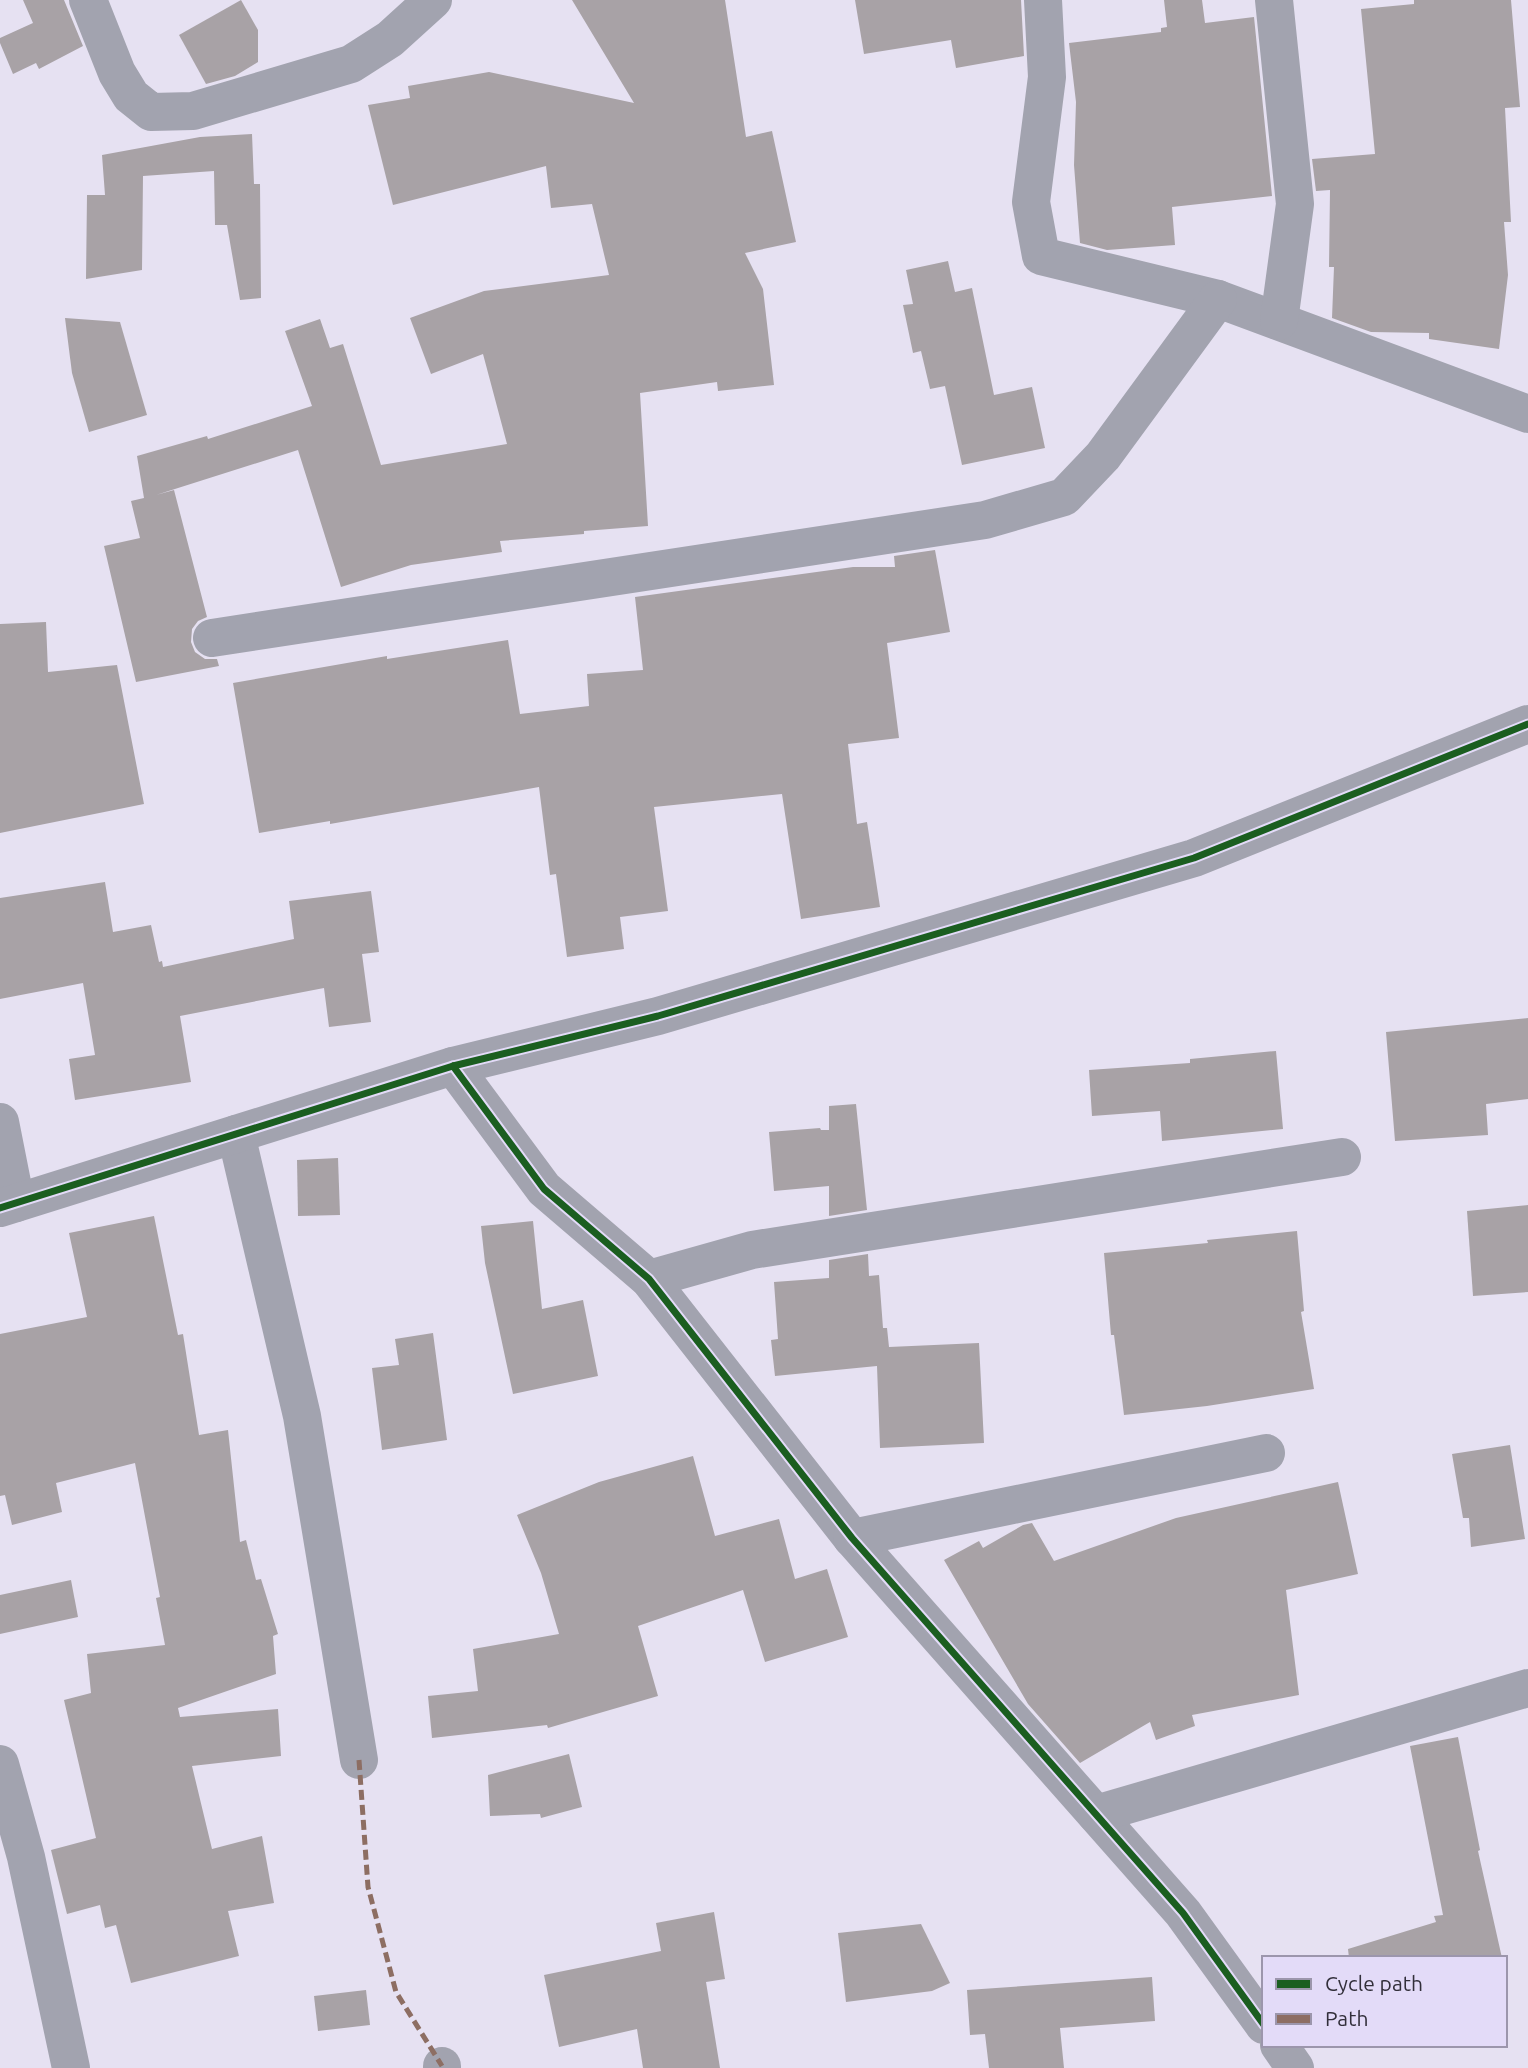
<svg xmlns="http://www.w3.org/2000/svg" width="1528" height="2068" viewBox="0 0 1528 2068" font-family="Ubuntu,sans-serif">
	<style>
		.building { fill: #a8a2a6 }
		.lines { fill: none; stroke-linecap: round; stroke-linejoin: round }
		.street { stroke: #a2a3af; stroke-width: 38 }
		.quiet { stroke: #8d6e63; stroke-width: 5; stroke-dasharray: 10 5; stroke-linecap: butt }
		.cycleway-casing { stroke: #e3dbf8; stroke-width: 11 }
		.cycleway { stroke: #1b5e20; stroke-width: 7 }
	</style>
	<rect width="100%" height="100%" fill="#e6e1f2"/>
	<g class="building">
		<path d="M23,0H64L83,46L39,69L36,63L13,74L0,43V38L33,23Z"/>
		<path d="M241,0L258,30V62L235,76L206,84L179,35Z"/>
		<path d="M572,0H725L746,137L772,131L796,242L745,253L763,289L774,385L718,391L717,382L640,393L648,526L584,531V534L500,541L502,552L411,565L341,587L298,450L156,495L174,490L207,617L198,621L192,629L191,642L195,652L205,659H217L219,666L136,682L104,546L140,538L131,501L144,498L137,456L207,436L208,439L312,406L285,331L320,319L330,348L343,344L381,465L507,444L483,354L431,374L410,318L484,291L609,275L592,204L551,208L546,166L393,205L368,105L410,98L408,86L489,72L634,103Z"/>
		<path d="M855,0H1021L1024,56L956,68L951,40L864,54Z"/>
		<path d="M1164,0H1202L1205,23L1254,17L1272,196L1172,207L1175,245L1107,250L1080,243L1074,165L1076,102L1069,43L1161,32V28L1167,27Z"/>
		<path d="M1414,0H1511L1520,107L1505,108L1511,222H1504L1508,275L1499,349L1429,339V333L1371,332L1332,318L1334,267H1329L1330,190L1316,191L1312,159L1375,154L1361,9L1414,4Z"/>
		<path d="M252,134L254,184H260L261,298L240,300L227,225H215L214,171L143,176L142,270L86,279L87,195H105L102,155L200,137Z"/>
		<path d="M948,261L955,292L972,288L994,395L1032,387L1045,448L962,465L945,386L930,389L921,351L913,353L903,305L913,304L906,270Z"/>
		<path d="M65,318L120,322L147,415L89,432L72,373Z"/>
		<path d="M935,550L950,632L887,643L899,738L848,744L857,824L867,822L880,907L801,919L782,794L654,807L668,911L620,917L624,949L567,957L556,874L550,875L539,787L330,824V821L259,833L233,683L387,656V659L508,640L520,714L589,706L587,674L643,670L635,597L853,567H895L894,556Z"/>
		<path d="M46,622L48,672L117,665L144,804L0,833V624Z"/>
		<path d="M105,882L113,932L151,925L159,962L162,961L163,967L294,939L289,901L371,891L379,952L362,954L371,1022L329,1027L324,988L180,1016L191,1082L75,1100L69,1059L95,1055L83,983L0,999V898Z"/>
		<path d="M1528,1018V1099L1486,1104L1488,1135L1395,1141L1386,1032Z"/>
		<path d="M1276,1051L1283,1129L1162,1141L1160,1111L1092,1116L1089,1070L1190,1063V1059Z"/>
		<path d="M856,1104L867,1210L829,1216V1186L774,1191L769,1132L820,1128L821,1130H829V1106Z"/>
		<path d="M338,1158L340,1215L298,1216L297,1160Z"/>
		<path d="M1528,1205V1292L1473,1296L1467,1211Z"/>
		<path d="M154,1216L178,1335L183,1334L199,1435L228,1430L240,1542L246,1540L256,1580L261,1579L278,1634L273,1636L276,1674L178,1708L180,1717L278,1709L281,1756L192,1766L212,1849L262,1836L274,1903L228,1911L239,1956L131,1983L116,1925L105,1928L100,1905L67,1914L51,1850L96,1838L64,1700L91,1693L87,1654L165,1645L156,1598L160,1597L135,1463L56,1483L62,1512L12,1525L5,1495L0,1496V1334L87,1317L69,1233Z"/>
		<path d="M533,1221L542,1309L583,1300L598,1376L513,1394L485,1263L481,1226Z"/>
		<path d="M1297,1231L1304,1311L1301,1312L1314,1389L1207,1406L1124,1415L1114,1335H1111L1104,1253L1208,1243L1207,1240Z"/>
		<path d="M868,1254L869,1276L879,1275L883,1328H887L889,1347L979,1343L984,1443L880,1448L877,1366L775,1376L771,1340L778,1339L774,1282L829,1278V1260Z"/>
		<path d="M433,1333L447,1440L382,1450L372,1368L399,1365L395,1339Z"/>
		<path d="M1510,1445L1525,1539L1471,1547L1469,1518H1463L1452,1454Z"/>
		<path d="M693,1456L715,1536L779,1519L795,1579L827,1569L848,1637L765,1662L743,1590L638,1626L658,1696L548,1728L547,1725L432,1738L428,1696L478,1691L473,1649L559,1634L541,1573L517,1515L599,1482Z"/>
		<path d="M1338,1482L1358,1574L1286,1590L1299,1695L1192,1715L1195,1726L1156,1740L1150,1722L1080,1763L1028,1704L944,1560L979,1541L983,1548L1023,1525L1032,1523L1054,1561L1176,1518Z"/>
		<path d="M71,1580L78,1617L0,1634V1595Z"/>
		<path d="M1458,1737L1480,1850L1478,1851L1502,1958H1349L1348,1949L1436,1922L1434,1916L1443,1915L1410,1746Z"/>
		<path d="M569,1754L582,1807L541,1818L540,1814L490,1816L488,1775Z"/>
		<path d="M714,1912L725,1979L706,1982L720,2068H643L637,2029L559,2047L544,1975L661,1951L656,1923Z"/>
		<path d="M921,1924L950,1983L932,1991L846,2002L838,1933Z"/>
		<path d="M1152,1977L1155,2021L1060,2028L1064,2068H989L985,2034L970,2035L967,1990Z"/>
		<path d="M366,1990L370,2025L318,2031L314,1996Z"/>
	</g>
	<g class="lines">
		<g class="street">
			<path d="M88,0L117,73L131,96L151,112L193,111L351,64L390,39L433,0"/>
			<path d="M1043,0L1047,77L1031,202L1041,256L1218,299L1528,414"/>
			<path d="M1274,0L1295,204L1279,321"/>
			<path d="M212,638L985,520L1064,497L1103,456L1218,299"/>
			<path d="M453,1066L544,1189L649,1279L852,1538L1183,1913L1264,2025"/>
			<path d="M0,1122L16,1203"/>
			<path d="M236,1134L302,1416L359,1760"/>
			<path d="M0,1208L453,1066L658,1016L1194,858L1528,724"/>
			<path d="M649,1279L752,1250L1342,1157"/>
			<path d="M852,1538L1266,1453"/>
			<path d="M0,1764L26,1857L71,2068"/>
			<path d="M1096,1814L1528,1688"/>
			<path d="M1279,2045L1295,2068"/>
			<path d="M442,2066V2068"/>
		</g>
		<path class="quiet" d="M359,1760L368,1887L396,1992L442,2066"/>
		<defs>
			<g id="cycleway">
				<path d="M453,1066L544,1189L649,1279L852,1538L1183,1913L1264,2025"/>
				<path d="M0,1208L453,1066L658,1016L1194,858L1528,724"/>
			</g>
		</defs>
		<use href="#cycleway" class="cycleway-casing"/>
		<use href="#cycleway" class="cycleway"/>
	</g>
	<rect x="1262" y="1956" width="245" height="91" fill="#e3dbf8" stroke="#9c96ac" stroke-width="2"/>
	<rect x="1276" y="1979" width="35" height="10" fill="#1b5e20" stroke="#9c96ac" stroke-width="2"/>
	<text x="1325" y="1991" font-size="21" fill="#322f3a">Cycle path</text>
	<rect x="1276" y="2014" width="35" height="10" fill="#8d6e63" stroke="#9c96ac" stroke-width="2"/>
	<text x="1325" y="2026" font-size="21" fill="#322f3a">Path</text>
</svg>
